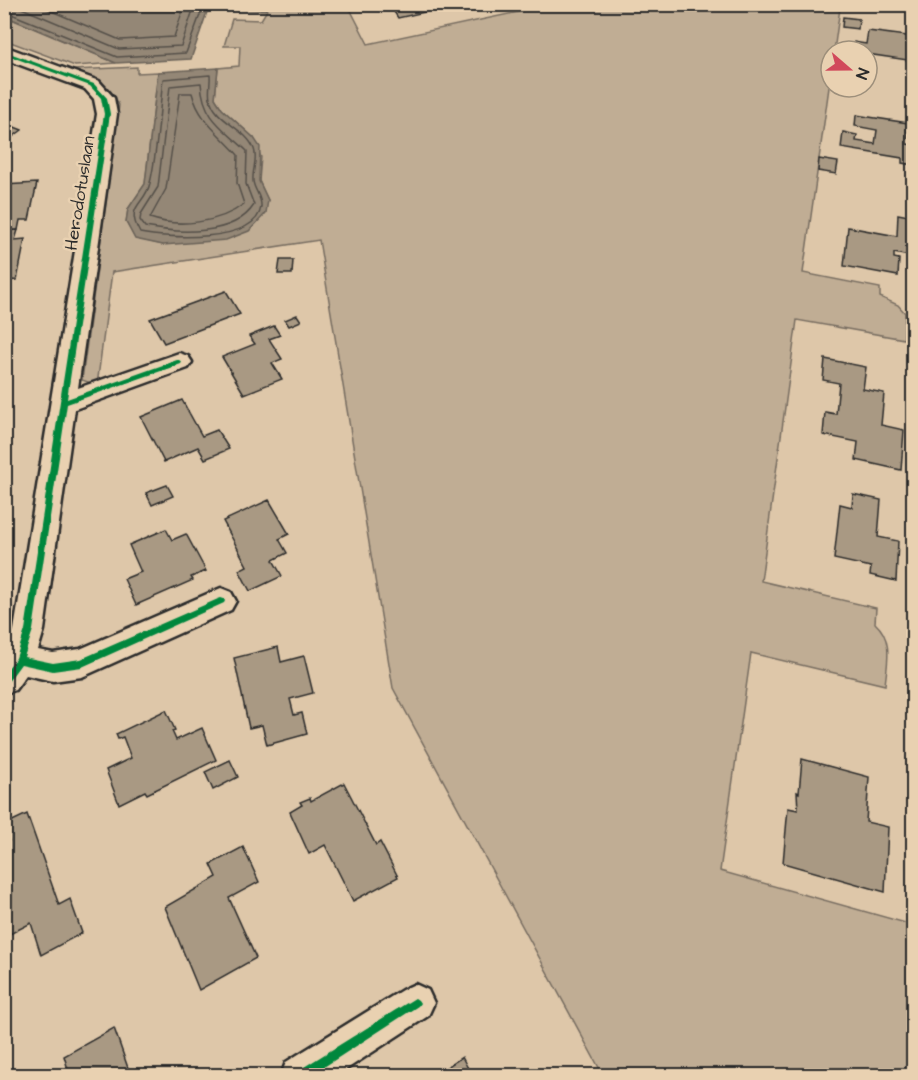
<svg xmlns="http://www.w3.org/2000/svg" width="918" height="1080" viewBox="0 0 918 1080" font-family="'Architects Daughter',sans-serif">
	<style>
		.green { fill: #c0ad94; stroke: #766c60; stroke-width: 1.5 }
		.water { fill: #948776; stroke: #6a6258; stroke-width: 1.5 }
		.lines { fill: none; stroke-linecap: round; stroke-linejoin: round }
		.shore { stroke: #555049; stroke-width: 1.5 }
		.building { fill: #a99983; stroke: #2b2b2b; stroke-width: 1.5 }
		.minor-casing { stroke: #2b2b2b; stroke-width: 5 }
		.minor { fill: #e9d1b1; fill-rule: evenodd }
		.cycleway-casing { stroke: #e9d1b1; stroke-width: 3 }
		.cycleway { fill: #00873e; fill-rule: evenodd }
		.labels { text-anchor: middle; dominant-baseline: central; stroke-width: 5; stroke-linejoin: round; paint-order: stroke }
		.far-street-label { font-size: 18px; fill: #2b2b2b; stroke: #e9d1b1 }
	</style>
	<rect width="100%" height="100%" fill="#dec7a9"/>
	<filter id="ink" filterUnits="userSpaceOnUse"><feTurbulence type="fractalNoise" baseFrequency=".0167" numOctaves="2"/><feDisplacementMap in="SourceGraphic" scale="12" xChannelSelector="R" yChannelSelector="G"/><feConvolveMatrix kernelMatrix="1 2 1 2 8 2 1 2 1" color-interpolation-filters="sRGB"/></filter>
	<g filter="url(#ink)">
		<g class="green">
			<path d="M270,5H348L368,44L551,5H854L840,8L834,51H831V73L803,273L880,288V297L898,305L905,313L904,339L797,320L761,581L876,608L875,623C894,640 887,663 885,685L751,653L720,871L913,925V1075H603L393,688L319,240L112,272L97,385L82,380L119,105C109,82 95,78 73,70L137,67V73L158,72L145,184L128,209L126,222L135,238L163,245L268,200L259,181L261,157L254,138L222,109L215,98L218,68L239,66L240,46H224L232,19L261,20Z"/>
			<path d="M4,16L102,57L116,63L75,66L5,40Z"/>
		</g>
		<g class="water">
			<path d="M4,5L5,4L270,5L265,10L208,9L191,59L116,63L5,16Z"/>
			<path d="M218,68L215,98L222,109L254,138L260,147L259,181L268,200L266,213L249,231L226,240L163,245L135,239L126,222L128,209L145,184L158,72Z"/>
		</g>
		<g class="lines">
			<g class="shore">
				<path d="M12,4L119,49L181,46L195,4"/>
				<path d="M35,4L120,40L174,37L185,4"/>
				<path d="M4,11L117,57L186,53L204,4"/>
				<path d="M210,75C211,83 208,90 210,98C214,121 246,128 254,149C258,159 252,170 253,181C254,190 262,197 261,207C256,244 165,238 140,233C124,205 145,206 150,183C158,150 159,113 163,79Z"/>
				<path d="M201,83C203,119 223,128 247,151L246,184L254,205C234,237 177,233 145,227L140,220L141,214L158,187L170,86Z"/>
				<path d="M180,93H192C199,121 220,134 238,155L237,183L244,204C220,223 178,228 150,218L166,189Z"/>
			</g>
		</g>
		<g class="building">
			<path d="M389,4H460L398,18Z"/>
			<path d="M843,17L859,19L858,29L842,27Z"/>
			<path d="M868,31L914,37V61L867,54V51H853L854,42L866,44Z"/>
			<path d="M856,115L908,123L907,144L914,145V165L902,163V158L841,148L843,132L857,135L856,141L875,144L877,130L855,126Z"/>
			<path d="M4,123L22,130L4,143Z"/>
			<path d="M819,159L838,162L836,174L818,171Z"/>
			<path d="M37,183L29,220H20L18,230L4,231V185Z"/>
			<path d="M898,214L914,217V257L894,253V258L899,259L898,276L844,266L848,227L897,236Z"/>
			<path d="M18,230L15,240L25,239L17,280L4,281V231Z"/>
			<path d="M280,260H293L292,274H278Z"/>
			<path d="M226,291L240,314L164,343L150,319Z"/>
			<path d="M297,315L301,321L289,326L285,320Z"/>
			<path d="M274,326L280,335L269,339L282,359L272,363L282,379L244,394L222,357L255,344L249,336Z"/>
			<path d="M825,359L866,367L863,389L884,393L881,425L904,430L901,470L856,460L858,442L823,435L825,412L836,414L839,383L823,380Z"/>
			<path d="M182,400L202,436L217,430L229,449L205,459L198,447L164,462L141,417Z"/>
			<path d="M167,485L173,496L152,505L146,493Z"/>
			<path d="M853,494L881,500L878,537L898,541L896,581L870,575L871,567L834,559L840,504L852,507Z"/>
			<path d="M269,500L289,534L279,539L287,553L273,560L282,576L250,591L239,570L247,566L223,521Z"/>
			<path d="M166,529L172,540L186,534L206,571L191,577L193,580L136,605L124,579L141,572L129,545Z"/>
			<path d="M278,647L281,662L304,656L313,693L290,699L294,715L302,713L307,734L267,745L262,725L249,728L234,658Z"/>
			<path d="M166,710L175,730L172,731L176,740L202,728L216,760L147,794L145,791L119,804L106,770L131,758L123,737L118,739L116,734Z"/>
			<path d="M802,759L869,777L866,822L888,827L885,892L783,863L788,808L798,810L797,792L799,793Z"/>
			<path d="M230,760L238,777L213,790L205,772Z"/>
			<path d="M344,783L376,845L380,842L398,877L353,901L325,845L309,854L290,812L302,805L300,802L310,798L311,801Z"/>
			<path d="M27,814L59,905L70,899L82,933L41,955L31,923L4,937V843L9,841L4,825Z"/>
			<path d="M243,847L259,882L229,898L256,958L199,990L165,907L217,877L211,864Z"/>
			<path d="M114,1028L128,1068L115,1076H70L64,1056Z"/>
			<path d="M462,1057L472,1076H433Z"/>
		</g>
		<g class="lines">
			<defs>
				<g id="minor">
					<path d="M4,46L99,81L114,98L117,114L78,388L179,353L188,356L192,362L188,368L75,409L44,630L38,650L53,653L80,649L221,588L231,592L236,601L231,610L82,677L53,681L26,675L15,690L4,694V655L14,630L97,114L94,99L85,89L4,59Z"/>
					<path d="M415,984L428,990L434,1003L428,1016L336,1076H281L286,1062L402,990Z"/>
				</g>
			</defs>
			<use href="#minor" class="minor-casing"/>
			<use href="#minor" class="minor"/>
			<defs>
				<g id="cycleway">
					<path d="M4,51L94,84L107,98L110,114L67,399L177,360H179L182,362L181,364L67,404L33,630L24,657L53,663L81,659L218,599L221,598L224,599L225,601L224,603L82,667L53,671L21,664L7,683L4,684V673L16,658L25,630L104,114L101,98L90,86L4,54Z"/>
					<path d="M415,998L418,1000L420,1003L418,1006L310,1076H295L296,1072Z"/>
				</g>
			</defs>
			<use href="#cycleway" class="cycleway-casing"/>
			<use href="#cycleway" class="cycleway"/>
		</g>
	</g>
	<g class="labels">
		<g class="far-street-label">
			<text transform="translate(80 193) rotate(-81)">Herodotuslaan</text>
		</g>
	</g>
	<rect width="918" height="1080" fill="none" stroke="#e9d1b1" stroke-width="24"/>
	<rect x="12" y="12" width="894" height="1056" fill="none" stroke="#2b2b2b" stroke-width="2" filter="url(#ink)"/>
	<g transform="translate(849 69) rotate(110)"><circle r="28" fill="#e9d1b1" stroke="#9d8f7b" stroke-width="1.5"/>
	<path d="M0-4.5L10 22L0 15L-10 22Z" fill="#d1495b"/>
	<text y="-9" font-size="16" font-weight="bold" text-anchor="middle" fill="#2b2b2b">N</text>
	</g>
</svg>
